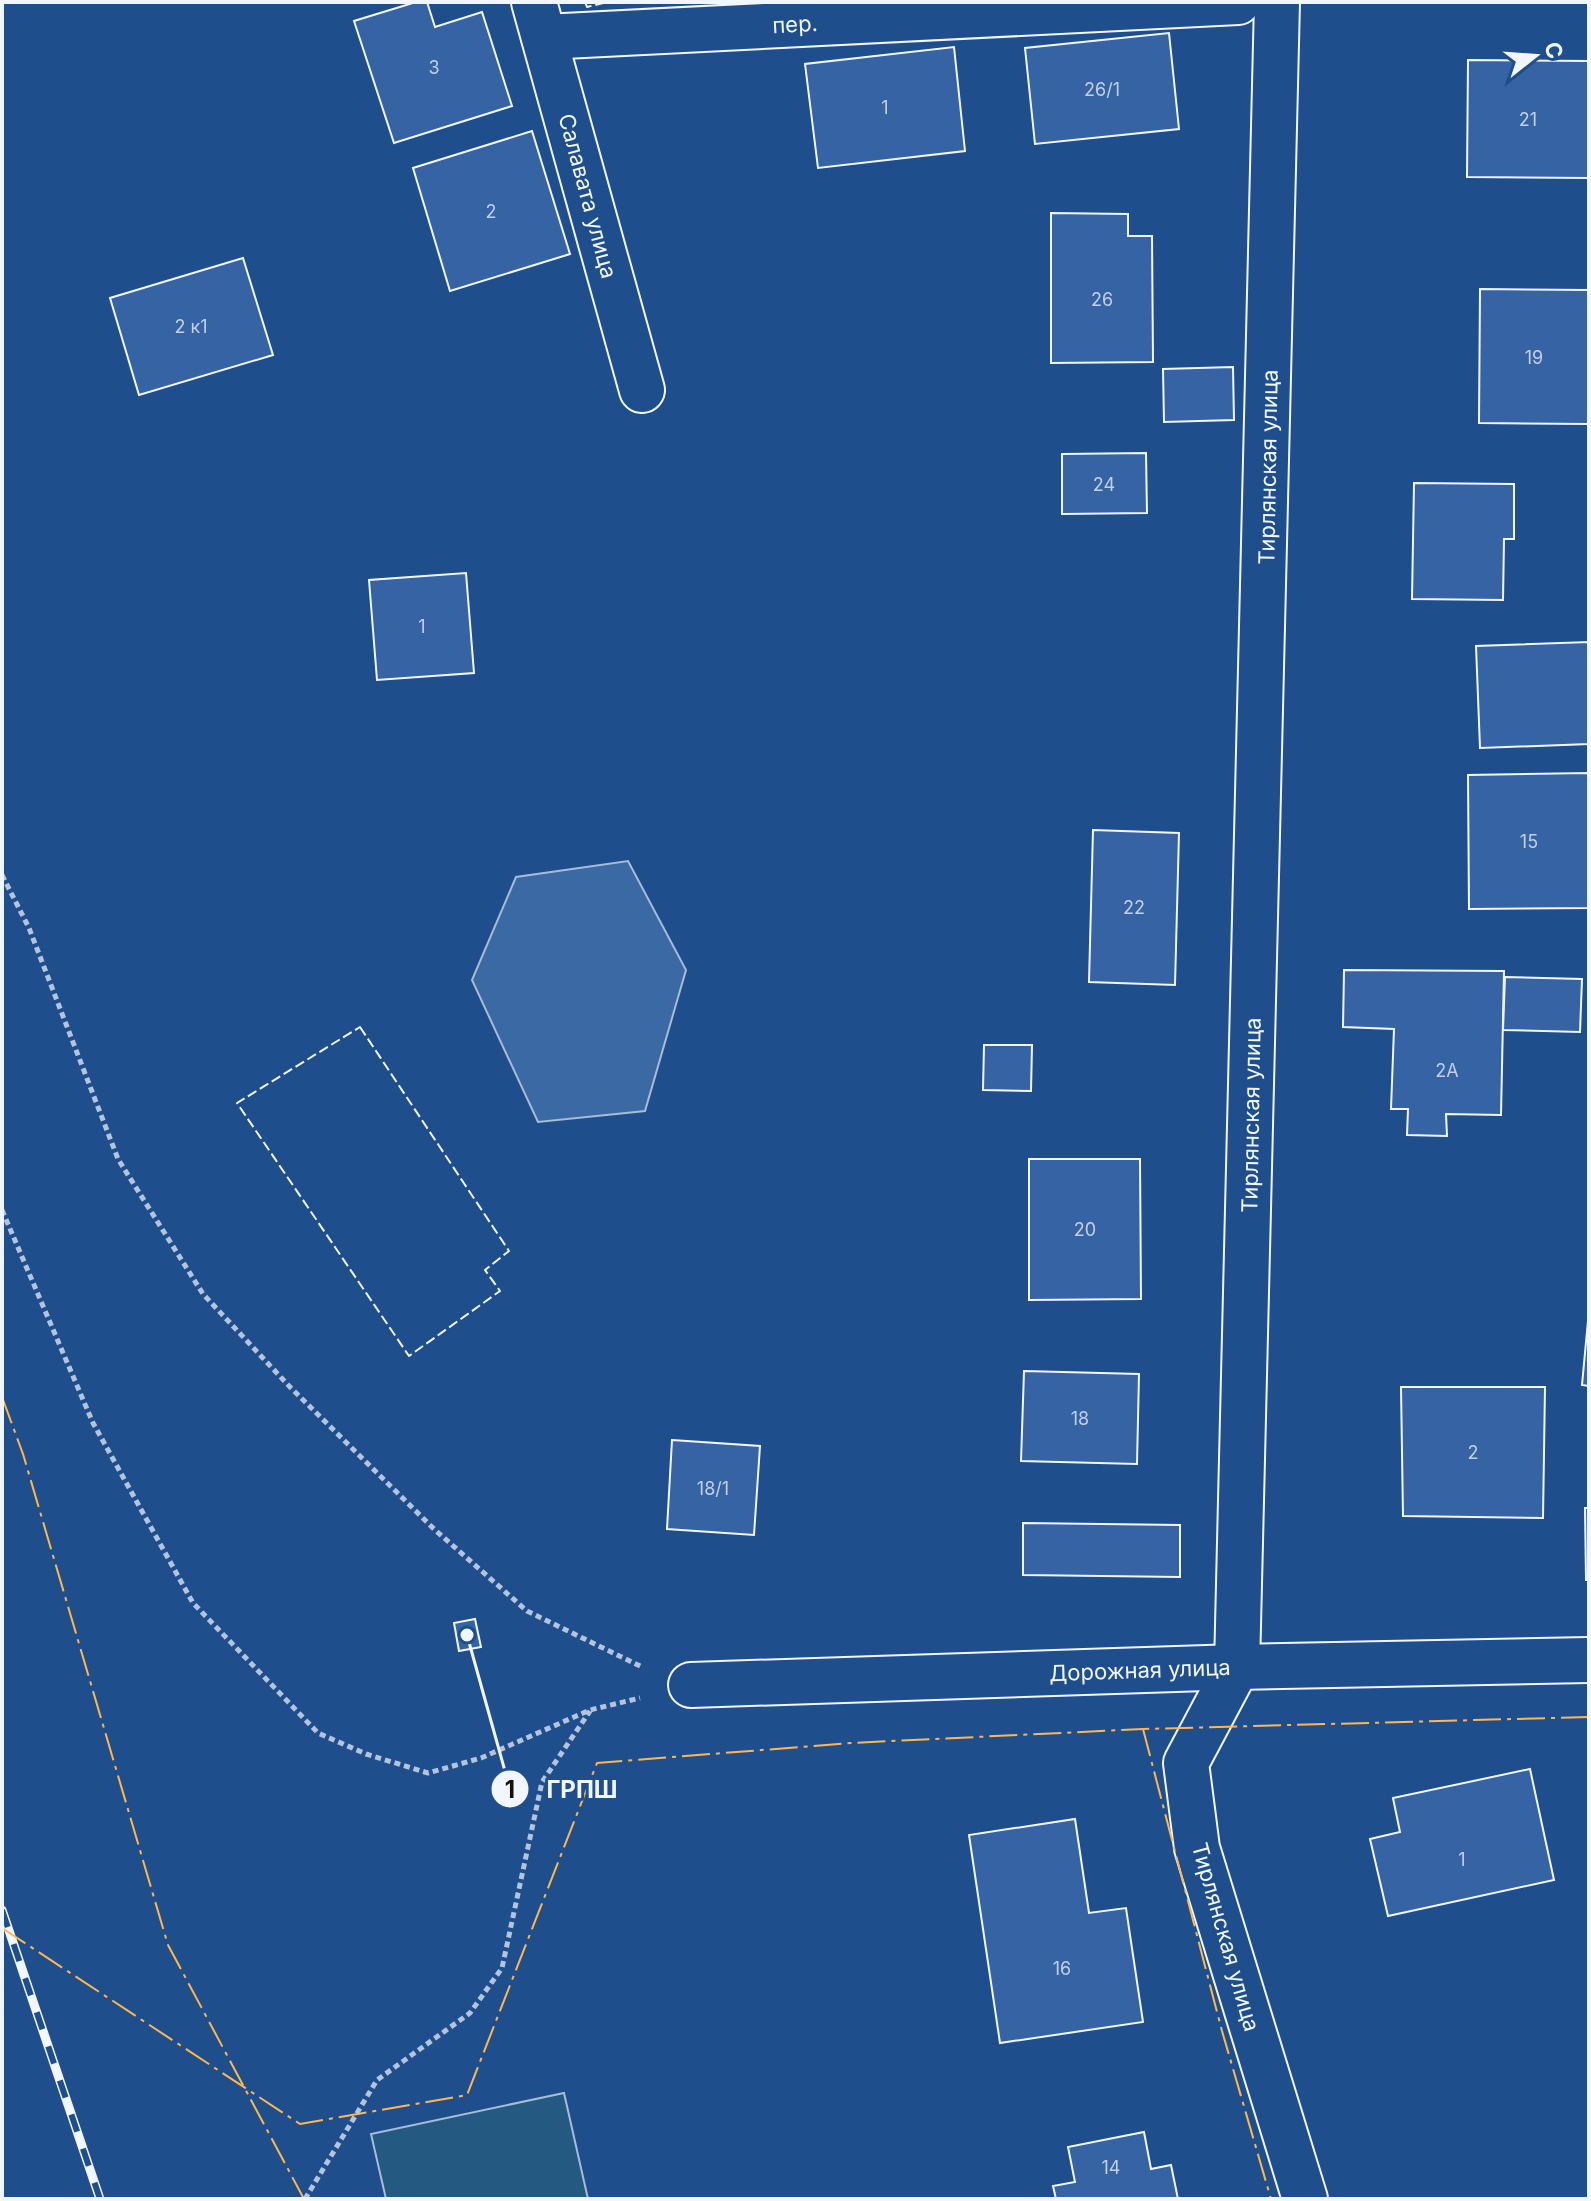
<svg xmlns="http://www.w3.org/2000/svg" width="1591" height="2201" viewBox="0 0 1591 2201" font-family="Inter,sans-serif">
	<style>
		.green { fill: #245a82; stroke: #a8bbd7; stroke-width: 2 }
		.water { fill: #3b69a3; stroke: #a8bbd7; stroke-width: 2 }
		.building { fill: #3563a3; stroke: #f2f6ff; stroke-width: 2 }
		.lines { fill: none; stroke-linecap: round; stroke-linejoin: round }
		.minor-casing { stroke: #f2f6ff; stroke-width: 48 }
		.path { stroke: #b3c4dc; stroke-width: 5; stroke-dasharray: 6 4; stroke-linecap: butt }
		.minor { stroke: #1f4e8c; stroke-width: 44 }
		.rail-casing { stroke: #f2f6ff; stroke-width: 9 }
		.rail { stroke: #1f4e8c; stroke-width: 6; stroke-dasharray: 18; stroke-linecap: butt }
		.fence { stroke: #f2f6ff; stroke-width: 2; stroke-dasharray: 10 4; stroke-linecap: butt }
		.power { stroke: #ffb74d; stroke-width: 2; stroke-dasharray: 28 6 4 6; stroke-linecap: butt }
		.labels { text-anchor: middle; dominant-baseline: central; stroke-width: 6; stroke-linejoin: round; paint-order: stroke }
		.number-label { font-size: 18px; fill: #c3d1e8 }
		.street-label { font-size: 22px; fill: #f2f6ff; stroke: #1f4e8c }
		.leader { fill: none; stroke: #f2f6ff; stroke-width: 3 }
		.callout-dot { fill: #f2f6ff; stroke: #1f4e8c; stroke-width: 3 }
		.mark-label { font-size: 24px; text-anchor: middle; font-weight: bold; fill: #111 }
		.callout-label { font-size: 24px; text-anchor: middle; font-weight: bold; fill: #f2f6ff; stroke: #1f4e8c; stroke-width: 6; stroke-linejoin: round; paint-order: stroke }
	</style>
	<rect width="100%" height="100%" fill="#1f4e8c"/>
	<path class="green" d="M564,2093L588,2199H386L371,2134Z"/>
	<path class="water" d="M628,861L686,970L645,1111L538,1122L472,980L516,877Z"/>
	<g class="building">
		<path d="M416,2H427L435,27L482,12L512,106L394,143L354,21Z"/>
		<path d="M1169,33L1179,129L1035,144L1025,48Z"/>
		<path d="M954,47L965,151L818,168L805,64Z"/>
		<path d="M1468,60L1589,61V178L1467,177Z"/>
		<path d="M532,131L570,254L450,291L413,168Z"/>
		<path d="M1051,213L1128,214V236H1152L1153,362L1051,363Z"/>
		<path d="M243,258L273,355L139,395L110,298Z"/>
		<path d="M1480,289L1589,290V424L1479,423Z"/>
		<path d="M1233,367L1234,420L1164,422L1163,369Z"/>
		<path d="M1146,453L1147,513L1062,514V454Z"/>
		<path d="M1414,483L1514,484V539H1504L1503,600L1412,599Z"/>
		<path d="M466,573L474,673L377,680L369,580Z"/>
		<path d="M1589,642V744L1480,748L1476,646Z"/>
		<path d="M1589,773V908L1469,909L1468,775Z"/>
		<path d="M1093,830L1179,833L1175,985L1089,982Z"/>
		<path d="M1344,970L1504,971L1501,1115L1446,1114L1447,1136L1407,1135L1408,1109H1391L1394,1029L1343,1027Z"/>
		<path d="M1505,977L1582,979L1580,1032L1503,1030Z"/>
		<path d="M984,1045H1032L1031,1091L983,1090Z"/>
		<path d="M1029,1159H1140L1141,1299L1029,1300Z"/>
		<path d="M1589,1310V1386L1582,1385Z"/>
		<path d="M1024,1371L1139,1374L1137,1464L1021,1461Z"/>
		<path d="M1401,1387H1545L1543,1518L1403,1516Z"/>
		<path d="M672,1440L760,1446L754,1535L667,1529Z"/>
		<path d="M1585,1508H1589V1580H1586Z"/>
		<path d="M1023,1523L1180,1525V1577L1023,1575Z"/>
		<path d="M475,1619L481,1647L459,1651L454,1623Z"/>
		<path d="M1530,1769L1554,1880L1388,1916L1370,1839L1400,1832L1393,1798Z"/>
		<path d="M1075,1819L1089,1913L1126,1908L1143,2022L1000,2043L969,1835Z"/>
		<path d="M1144,2132L1151,2169L1171,2165L1178,2199H1056L1053,2186L1075,2182L1068,2147Z"/>
	</g>
	<g class="lines">
		<defs>
			<g id="minor">
				<path d="M534,2L642,390"/>
				<path d="M1277,2L1237,1667L1186,1763L1197,1848L1305,2199"/>
				<path d="M544,37L1238,2"/>
				<path d="M691,1685L1237,1667L1589,1660"/>
			</g>
		</defs>
		<use href="#minor" class="minor-casing"/>
		<g class="path">
			<path d="M2,875L29,928L118,1159L203,1294L290,1387L434,1529L527,1611L642,1667"/>
			<path d="M2,1210L93,1423L193,1603L318,1733L366,1754L428,1773L481,1758L590,1710L640,1698"/>
			<path d="M305,2199L377,2080L470,2013L502,1968L542,1782L590,1711"/>
		</g>
		<use href="#minor" class="minor"/>
		<defs>
			<path id="rail" d="M2,1910L100,2199"/>
		</defs>
		<use href="#rail" class="rail-casing"/>
		<use href="#rail" class="rail"/>
		<g class="fence">
			<path d="M585,2L587,7L607,2"/>
			<path d="M360,1027L509,1251L485,1270L500,1291L409,1356L237,1103Z"/>
		</g>
		<g class="power">
			<path d="M2,1397L23,1454L168,1945L304,2199"/>
			<path d="M1143,1729L1222,2031L1271,2199"/>
			<path d="M2,1928L300,2124L467,2095L597,1763L851,1743L1143,1729L1589,1717"/>
		</g>
	</g>
	<g class="labels">
		<g class="number-label">
			<text x="434" y="67">3</text>
			<text x="1102" y="89">26/1</text>
			<text x="885" y="107">1</text>
			<text x="1528" y="119">21</text>
			<text x="491" y="211">2</text>
			<text x="1102" y="299">26</text>
			<text x="191" y="326">2 к1</text>
			<text x="1534" y="357">19</text>
			<text x="1104" y="484">24</text>
			<text x="422" y="626">1</text>
			<text x="1529" y="841">15</text>
			<text x="1134" y="907">22</text>
			<text x="1447" y="1070">2А</text>
			<text x="1085" y="1229">20</text>
			<text x="1080" y="1418">18</text>
			<text x="1473" y="1452">2</text>
			<text x="713" y="1488">18/1</text>
			<text x="1462" y="1859">1</text>
			<text x="1062" y="1968">16</text>
			<text x="1111" y="2167">14</text>
		</g>
		<g class="street-label">
			<text transform="translate(795 24) rotate(-3)">пер.</text>
			<text transform="translate(588 196) rotate(75)">Салавата улица</text>
			<text transform="translate(1268 467) rotate(-89)">Тирлянская улица</text>
			<text transform="translate(1251 1115) rotate(-89)">Тирлянская улица</text>
			<text transform="translate(1140 1670) rotate(-2)">Дорожная улица</text>
			<text transform="translate(1226 1937) rotate(74)">Тирлянская улица</text>
		</g>
	</g>
	<path class="leader" d="M467 1635L510 1789"/>
	<g class="callout-dot">
		<circle cx="467" cy="1635" r="8"/>
		<circle cx="510" cy="1789" r="20"/>
	</g>
	<g class="mark-label">
		<text x="510" y="1798">1</text>
	</g>
	<g class="callout-label">
		<text x="582" y="1798">ГРПШ</text>
	</g>
	<rect width="1591" height="2201" fill="none" stroke="#f2f6ff" stroke-width="8"/>
	<g transform="translate(1535 56) rotate(73)" stroke="#1f4e8c" stroke-width="6" paint-order="stroke">
	<path d="M0-6L14 30L0 20L-14 30Z" fill="#f2f6ff"/>
	<text y="-12" font-size="22" font-weight="bold" text-anchor="middle" fill="#f2f6ff">С</text>
	</g>
</svg>
